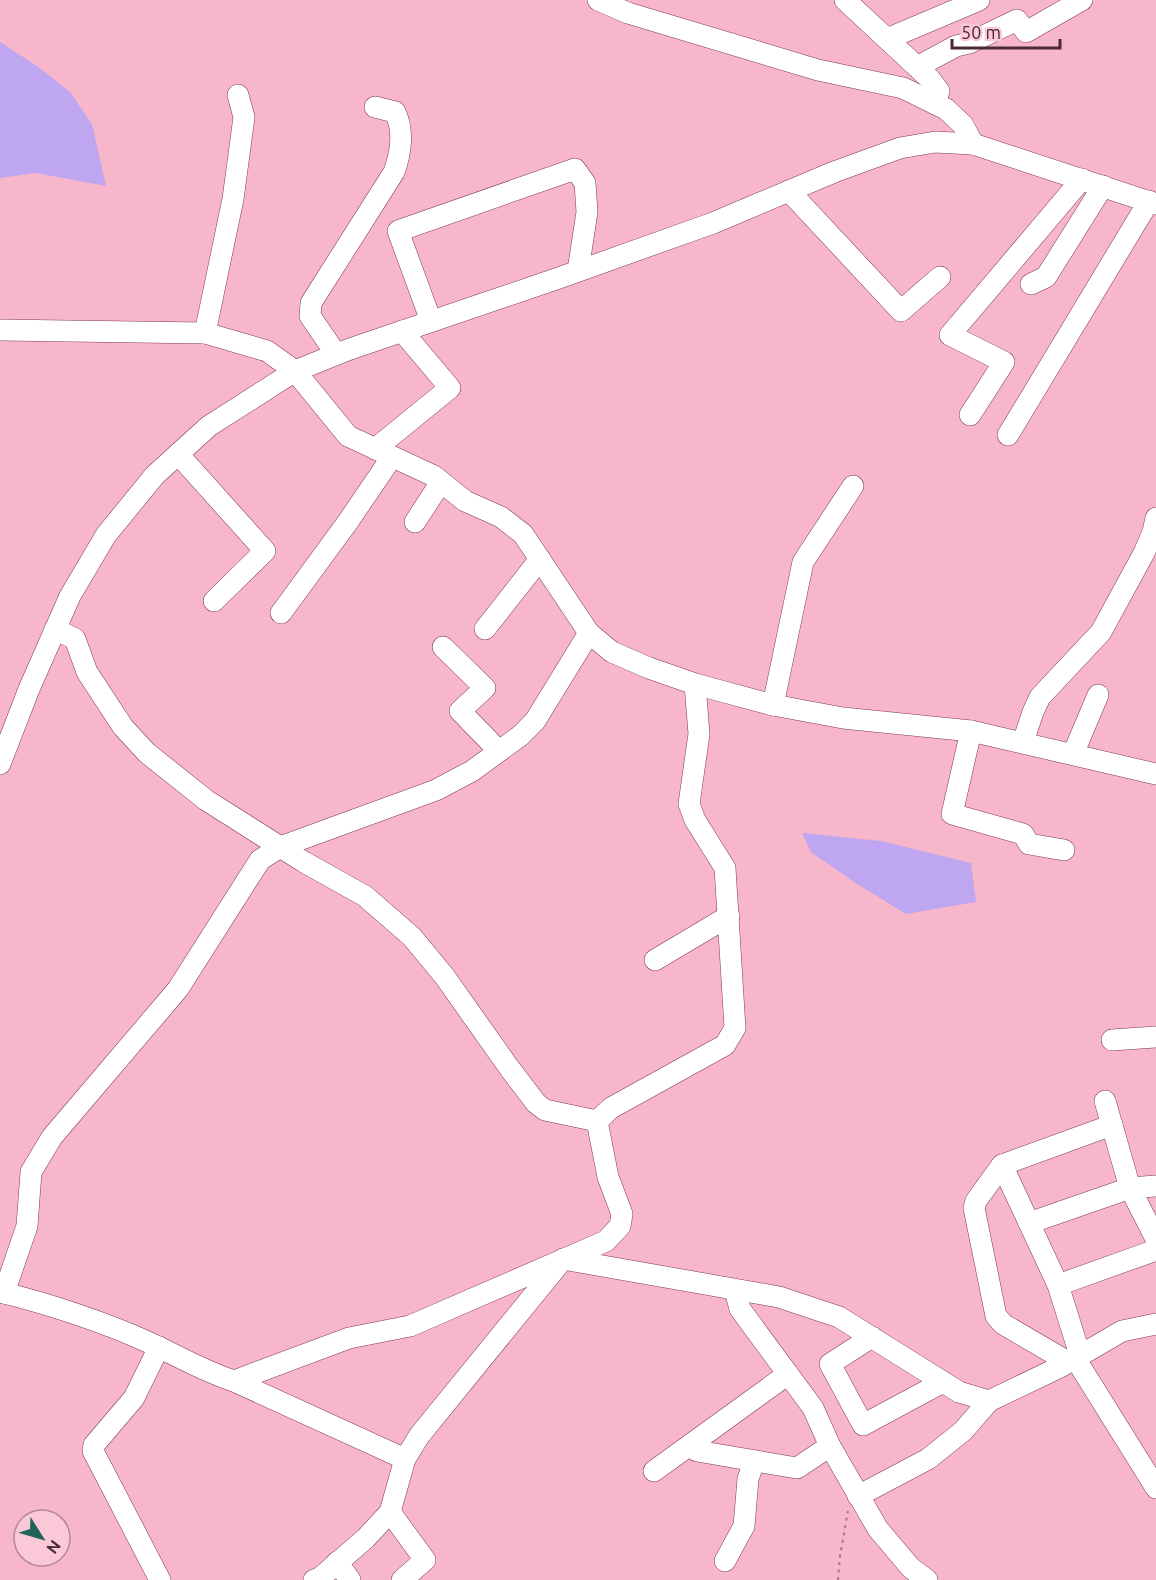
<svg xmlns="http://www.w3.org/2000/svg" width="1156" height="1580" viewBox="0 0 1156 1580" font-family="Ubuntu,sans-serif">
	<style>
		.green { fill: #bfa6f0 }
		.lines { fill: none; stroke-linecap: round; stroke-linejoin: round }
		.minor-casing { stroke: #7f3952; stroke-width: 22 }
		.path { stroke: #a67484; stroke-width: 2; stroke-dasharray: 3 4.5; stroke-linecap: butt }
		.minor { stroke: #fff; stroke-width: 21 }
	</style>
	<rect width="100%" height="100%" fill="#f8b6ca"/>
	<g class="green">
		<path d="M0,42L37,66L70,92L92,124L106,186L36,173L0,178Z"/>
		<path d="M802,833L881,841L971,863L976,902L906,914L857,884L811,852Z"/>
	</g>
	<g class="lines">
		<defs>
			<g id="minor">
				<path d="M598,0L628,13L818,70L903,88L946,109L963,125L973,144"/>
				<path d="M845,0L887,39"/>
				<path d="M917,67L956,46L969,43L1017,20L1026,32L1082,0"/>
				<path d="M935,104L939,91L930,79L887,39L979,0"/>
				<path d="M789,191L901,311L940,277"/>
				<path d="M1031,284L1046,277L1103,186"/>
				<path d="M431,321L398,231L575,169L585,183L587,212L578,271"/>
				<path d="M0,330L205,333L267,351L295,371L348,436L434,476L465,501L501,517L523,534L589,633L612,652L649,668L695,684L773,705L843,718L971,731L1156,774"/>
				<path d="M205,333L233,199L244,117L238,95"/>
				<path d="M336,354L310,316L311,303L394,172C401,153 404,130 395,112L375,107"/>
				<path d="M970,415L1004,362L950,335L1082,179"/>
				<path d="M1008,435L1149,201"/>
				<path d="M375,449L450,388L402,331"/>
				<path d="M178,454L265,551L214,601"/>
				<path d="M415,522L441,482"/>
				<path d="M281,613L347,523L392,457"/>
				<path d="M55,629L75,639L87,672L123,727L147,753L206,800L304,862L365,896L412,937L445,977L510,1069L536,1103L545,1110L597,1121"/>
				<path d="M485,629L540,559"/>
				<path d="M443,647L485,688L460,711L499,751"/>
				<path d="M773,705L803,562L853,486"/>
				<path d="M971,731L952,814L1023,834L1029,844L1064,850"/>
				<path d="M1023,742L1033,712L1040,697L1101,632L1144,553L1153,532L1156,518"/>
				<path d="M1073,754L1098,695"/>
				<path d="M0,764L29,689L70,596L106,535L155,475L209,426L295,371L350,349L556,279L713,223L834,172L900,148L935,142L973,144L1156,204"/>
				<path d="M655,960L729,916"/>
				<path d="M1112,1040L1156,1037"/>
				<path d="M1105,1101L1130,1188L1156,1239"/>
				<path d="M597,1121L611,1108L725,1045L735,1028L725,868L695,820L689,804L699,734L695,684"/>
				<path d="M1002,1165L1058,1285L1080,1355"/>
				<path d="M1029,1223L1130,1188L1156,1186"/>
				<path d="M563,1259L779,1297L839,1317L959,1392L989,1401"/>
				<path d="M1058,1285L1156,1250"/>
				<path d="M735,1290L740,1309L813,1408L830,1446L878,1529L911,1568L927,1580"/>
				<path d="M0,1292C46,1303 107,1323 150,1343C178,1356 205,1372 234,1381L405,1459"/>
				<path d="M4,1293L27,1226L31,1172L52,1137L178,989L260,860L280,847L436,790L472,771L520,736L535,721L589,633"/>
				<path d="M872,1337L830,1364L863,1425L943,1382"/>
				<path d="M159,1347L134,1398L94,1445L93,1451L160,1580"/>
				<path d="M1075,1358L1156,1488"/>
				<path d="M1068,1362L1003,1324L996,1316L974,1208L976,1201L1002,1165L1112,1125"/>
				<path d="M234,1381L349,1338L410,1326L606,1241L620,1226L622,1214L608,1177L597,1121"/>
				<path d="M691,1444L697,1451L797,1468L830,1446"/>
				<path d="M654,1471L788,1374"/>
				<path d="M858,1496L928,1459L963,1431L989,1401L1062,1366L1122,1331L1156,1324"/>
				<path d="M390,1512L425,1560L402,1580"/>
				<path d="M725,1561L744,1526L748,1479L754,1461"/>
				<path d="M337,1562L350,1580"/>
				<path d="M314,1580L320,1578L366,1538L390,1512L405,1459L419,1436L559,1264"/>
			</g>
		</defs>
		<use href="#minor" class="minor-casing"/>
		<path class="path" d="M838,1580L840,1556L848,1511"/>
		<use href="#minor" class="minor"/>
	</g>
	<g transform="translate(42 1538) rotate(127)"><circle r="28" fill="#fbc8d7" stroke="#b48896" stroke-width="1.5"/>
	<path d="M0-4.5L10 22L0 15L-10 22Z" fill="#1e6558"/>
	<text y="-9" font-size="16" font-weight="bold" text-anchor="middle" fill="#4a2934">N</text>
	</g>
	<path d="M952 39v9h108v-9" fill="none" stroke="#4a2934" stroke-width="3"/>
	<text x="961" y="39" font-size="18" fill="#4a2934" stroke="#fbc8d7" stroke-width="4.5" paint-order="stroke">50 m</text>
</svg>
